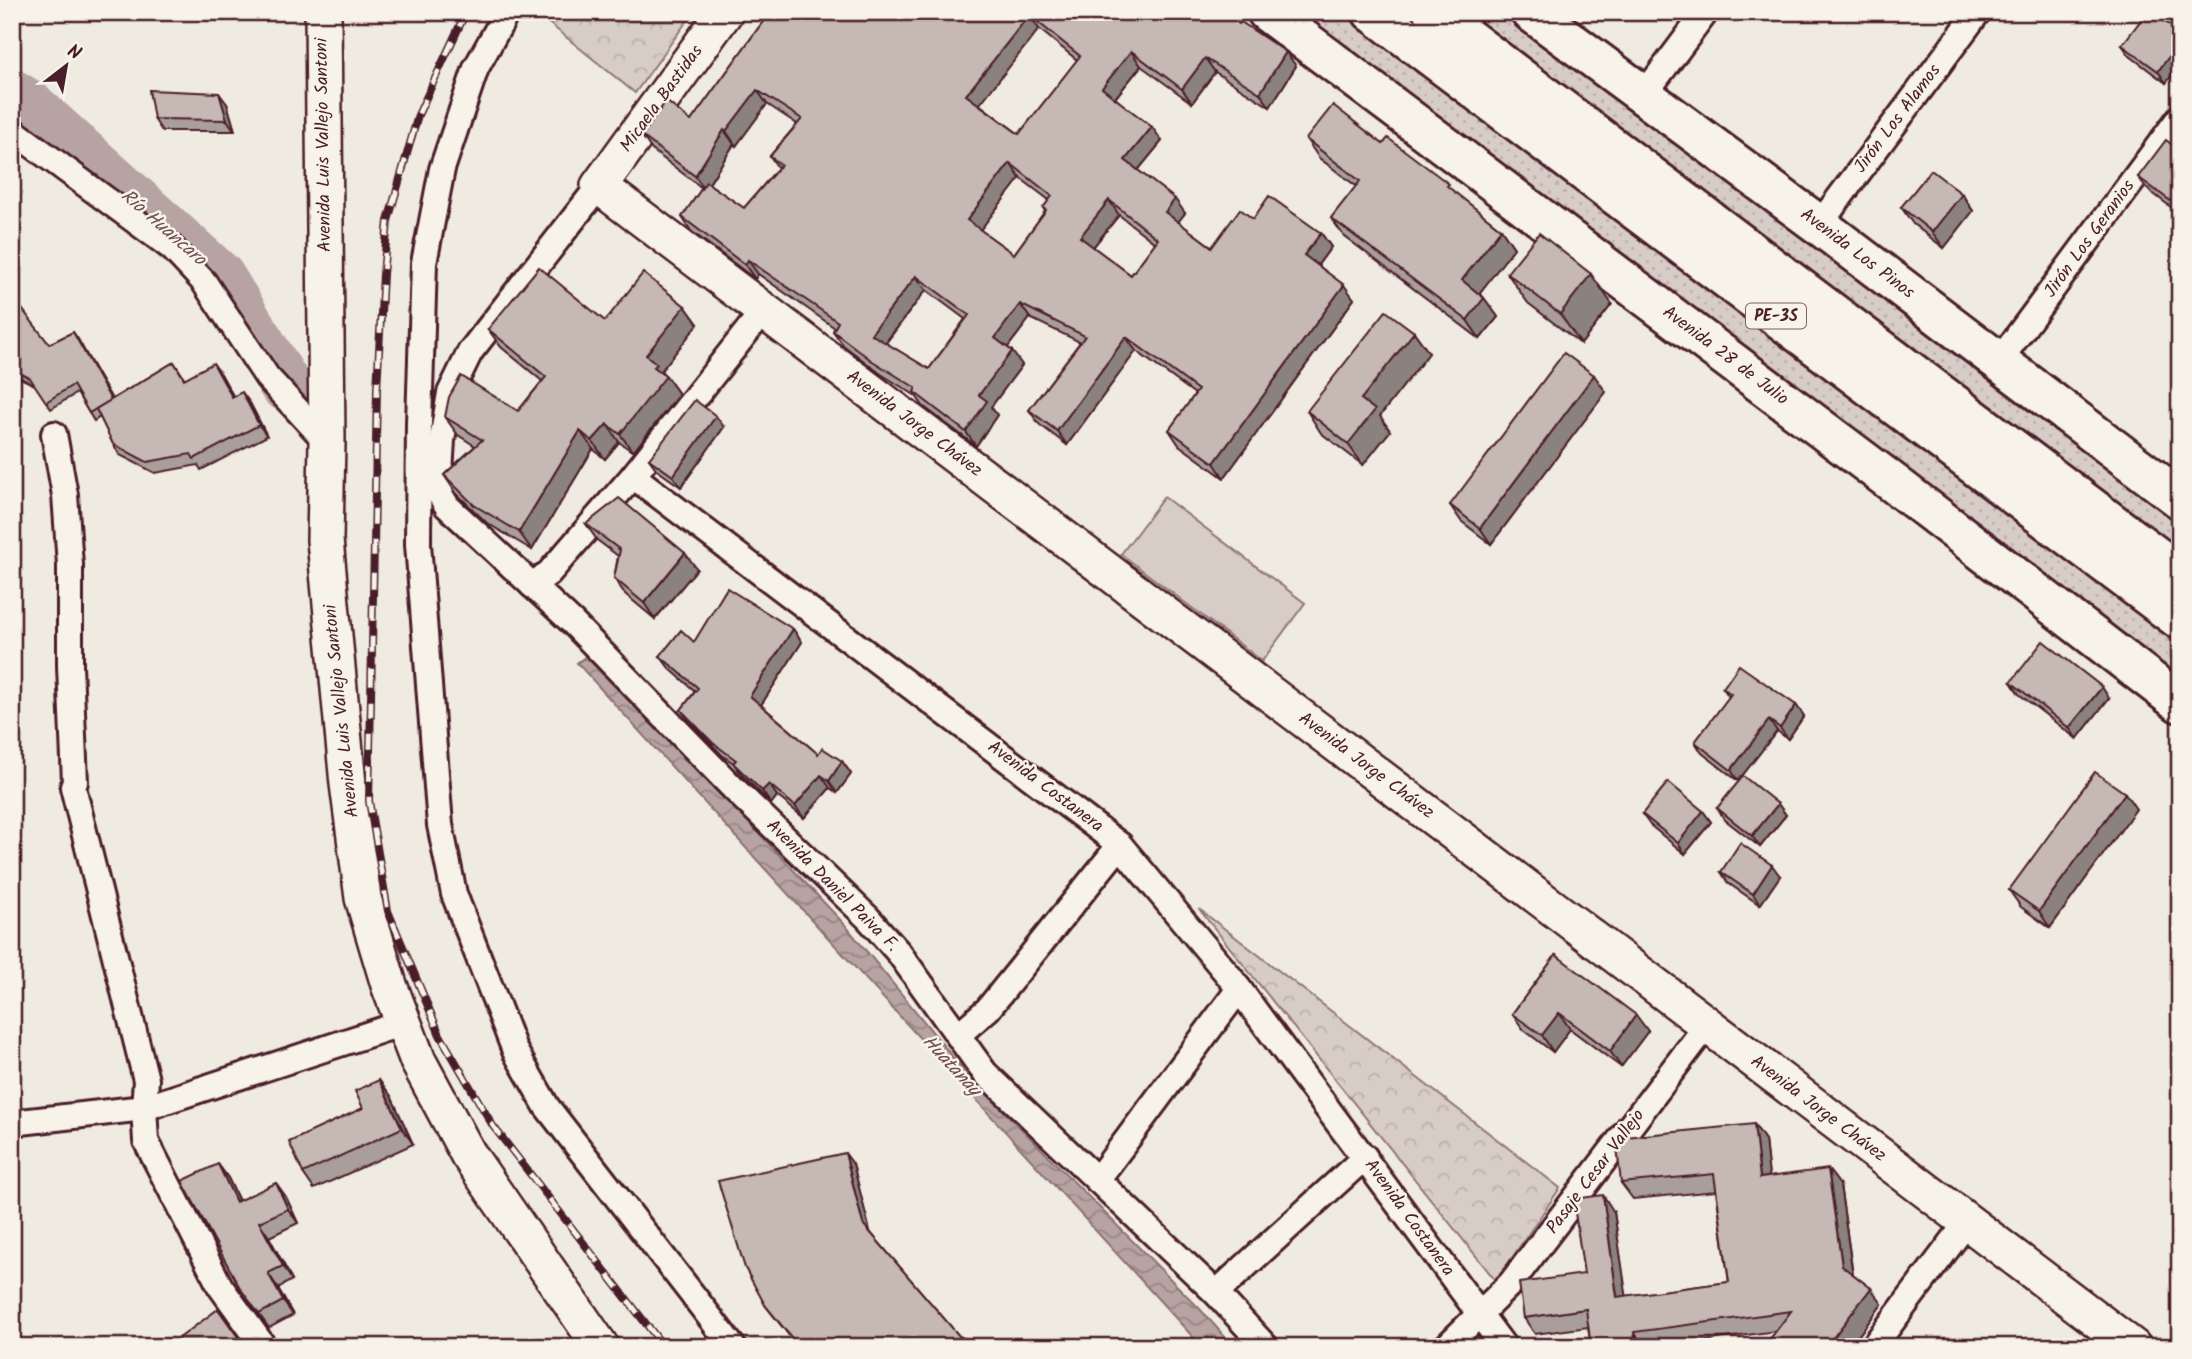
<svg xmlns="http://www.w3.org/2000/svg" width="2192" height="1359" viewBox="0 0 2192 1359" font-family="Kalam,sans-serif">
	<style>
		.grass { fill: url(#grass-dots); stroke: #917678; stroke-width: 2 }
		.forest { fill: url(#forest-crowns); stroke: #917678; stroke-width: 2 }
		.pitch { fill: #d8cdc6; stroke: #917678; stroke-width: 2 }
		.water { fill: url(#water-waves); stroke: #8b6f72; stroke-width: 2 }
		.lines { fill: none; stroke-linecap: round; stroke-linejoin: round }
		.river { stroke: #b7a4a2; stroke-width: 52 }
		.street-casing { stroke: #4a1f2b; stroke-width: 30 }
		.secondary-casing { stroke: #4a1f2b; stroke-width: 40 }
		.primary-casing { stroke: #4a1f2b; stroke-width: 44 }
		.highway-casing { stroke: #4a1f2b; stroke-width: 44 }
		.street { stroke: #f7f3e8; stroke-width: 24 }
		.secondary { stroke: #f7f3e8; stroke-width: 35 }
		.primary { stroke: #f7f3e8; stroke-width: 38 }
		.highway { stroke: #f7f3e8; stroke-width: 38 }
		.rail-casing { stroke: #4a1f2b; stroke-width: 8 }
		.rail { stroke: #f7f3e8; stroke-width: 5; stroke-dasharray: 16; stroke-linecap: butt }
		.wall { fill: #aa9e9a; stroke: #4a1f2b; stroke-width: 2; fill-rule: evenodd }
		.shaded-wall { fill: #8b817d; stroke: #4a1f2b; stroke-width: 2 }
		.building { fill: #c6b8b3; stroke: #4a1f2b; stroke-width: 2; fill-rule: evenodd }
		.labels { text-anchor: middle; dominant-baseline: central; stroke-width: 5; stroke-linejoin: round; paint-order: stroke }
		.shield { fill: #f7f3e8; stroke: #7e5f64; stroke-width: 2 }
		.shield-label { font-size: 16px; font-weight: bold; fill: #4a1f2b }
		.street-label { font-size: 18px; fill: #4a1f2b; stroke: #f7f3e8 }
		.water-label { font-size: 19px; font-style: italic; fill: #704e55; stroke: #f7f3e8 }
	</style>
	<defs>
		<pattern id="grass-dots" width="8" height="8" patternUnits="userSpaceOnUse" patternTransform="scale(1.75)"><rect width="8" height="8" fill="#d8cdc6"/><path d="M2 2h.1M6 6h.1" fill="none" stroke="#bbb0aa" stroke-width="1.8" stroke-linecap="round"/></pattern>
		<pattern id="forest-crowns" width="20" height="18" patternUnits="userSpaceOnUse" patternTransform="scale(1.75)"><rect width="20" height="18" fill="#d8cdc6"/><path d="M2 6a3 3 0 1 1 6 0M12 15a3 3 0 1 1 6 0" fill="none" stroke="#bbb0aa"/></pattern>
		<pattern id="water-waves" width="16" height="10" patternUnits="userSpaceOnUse" patternTransform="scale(1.75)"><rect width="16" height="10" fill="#b7a4a2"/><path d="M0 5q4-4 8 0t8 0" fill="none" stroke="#978584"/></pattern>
	</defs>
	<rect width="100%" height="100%" fill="#f0ebe0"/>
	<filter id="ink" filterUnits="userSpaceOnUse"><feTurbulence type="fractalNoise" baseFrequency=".0143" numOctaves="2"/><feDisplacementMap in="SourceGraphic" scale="14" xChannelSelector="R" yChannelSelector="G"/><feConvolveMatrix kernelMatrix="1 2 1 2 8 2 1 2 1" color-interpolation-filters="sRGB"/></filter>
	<g filter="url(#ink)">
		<g class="grass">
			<path d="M1292,12H1354L2180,634V678Z"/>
			<path d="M1452,12H1503L2180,521V560Z"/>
		</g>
		<g class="forest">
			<path d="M549,12H689L692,14L635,93L545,20Z"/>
			<path d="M1199,909L1560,1188L1496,1281Z"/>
		</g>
		<path class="pitch" d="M1164,497L1305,603L1262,661L1121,554Z"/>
		<path class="water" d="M590,653L845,925L966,1073L1199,1308L1234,1347H1202L577,663Z"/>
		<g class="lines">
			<path class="river" d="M12,95L27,104L219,277L285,385"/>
			<defs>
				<g id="street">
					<path d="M507,12L476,68L442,169L424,263L419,423L418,544L440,825L454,894L515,1051L547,1107L733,1347"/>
					<path d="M2170,12L2180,20"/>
					<path d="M1643,96L1706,12"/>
					<path d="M12,130L172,248L204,282L267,377L327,442"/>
					<path d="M1819,225L1978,12"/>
					<path d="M764,310L633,476L1120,845L1230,977L1504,1347"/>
					<path d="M1999,361L2180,117"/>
					<path d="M54,434L65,495L70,565V666L75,782L73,787L146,1080L144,1108L146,1141L220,1286L264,1347"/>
					<path d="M424,455L432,481L447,506L573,623L734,789L868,918L899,953L985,1073L1216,1293L1266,1347"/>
					<path d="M442,485L440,473L442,440L450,393L470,352L599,186"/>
					<path d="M532,585L549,573L633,476"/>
					<path d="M958,1035L988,1009L1120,845"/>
					<path d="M12,1123L144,1108L403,1023"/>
					<path d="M1097,1180L1239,989"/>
					<path d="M1216,1293L1365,1157"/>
					<path d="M1446,1347L1511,1283L1707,1025"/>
					<path d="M1873,1347L1968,1221"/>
				</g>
				<g id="secondary">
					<path d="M323,12L327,442L325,540L348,784L363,898L389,985L418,1061L468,1154L601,1347"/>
					<path d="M725,12L599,186L2133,1347"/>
				</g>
				<g id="primary">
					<path d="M1372,12L2180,620"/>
					<path d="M1433,12L2180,574"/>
				</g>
				<g id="highway">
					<path d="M1267,12L1892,482L2180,703"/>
					<path d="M1531,12L1819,225L2180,499"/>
				</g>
			</defs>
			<use href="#street" class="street-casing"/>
			<use href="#secondary" class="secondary-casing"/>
			<use href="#primary" class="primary-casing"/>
			<use href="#highway" class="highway-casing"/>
			<use href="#street" class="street"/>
			<use href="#secondary" class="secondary"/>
			<use href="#primary" class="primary"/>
			<use href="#highway" class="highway"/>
			<defs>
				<path id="rail" d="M466,12L418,115L388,221L383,274L377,390L369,801L388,911L440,1035L493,1126L664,1347"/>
			</defs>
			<use href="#rail" class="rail-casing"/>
			<use href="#rail" class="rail"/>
		</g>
		<g class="wall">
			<path d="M770,12H1223L1296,66L1270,107L1215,72L1192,103L1141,66L1115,98L1162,141L1138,170L1185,213L1178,222L1212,247L1253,219L1321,233L1331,247L1318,265L1354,299L1224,478L1179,445L1169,430L1195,394L1136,351L1067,445L1039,424L1029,410L1080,342L1030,318L1008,347L1022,365L991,407L997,415L976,446L923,406L916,396L881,374L843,345L833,331L835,328L758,274L755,279L691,231L682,217L702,188L652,150L642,136L691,121ZM1039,29L1077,60L1019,134L979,104ZM767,104L797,124L770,156L778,168L744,208L709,184L734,144L736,146ZM1020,178L1049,200L1043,208L1045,211L1014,254L980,230ZM1119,215L1155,243L1131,275L1093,247ZM926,290L965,319L929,369L886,343Z"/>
			<path d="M2163,21L2180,31V64L2166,83L2130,56L2122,45Z"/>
			<path d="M227,104L235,131H162L154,119Z"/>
			<path d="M1306,139L1383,144L1454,192L1501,229L1514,248L1479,293L1484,298L1498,317L1480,339L1344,236L1331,218L1356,186L1319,158Z"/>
			<path d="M2180,151V214L2146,188L2138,177Z"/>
			<path d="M1962,194L1973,211L1944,248L1913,224L1901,207Z"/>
			<path d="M1507,273L1612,304L1581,344L1528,303Z"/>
			<path d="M12,296L49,344L73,332L112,399L174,362L185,379L221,374L233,397L250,403L267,436L201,470L198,465L155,473L120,455L113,444L100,417L94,421L77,393L51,409L35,385L12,374Z"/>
			<path d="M685,306L698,324L661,371L666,376L679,394L633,452L619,442L605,459L593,449L532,550L487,523L456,493L444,475L475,446L458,435L445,417L518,411L542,381L501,347L488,329L605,321Z"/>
			<path d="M1414,332L1429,353L1380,416L1390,431L1363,465L1321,433L1307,411Z"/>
			<path d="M1606,392L1491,544L1461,521L1450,505Z"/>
			<path d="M724,427L681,487L657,470L649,459Z"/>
			<path d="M586,524L697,569L655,619L625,594L614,578L618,556L597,540Z"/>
			<path d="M793,629L802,642L761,705L818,754L842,761L851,774L837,793L830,788L804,818L777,796L771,804L742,775L733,763L722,755L690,722L681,710L695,691L669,668L660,656L694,642Z"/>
			<path d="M2011,682L2109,698L2077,739L2019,694Z"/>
			<path d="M1723,688L1796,705L1804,716L1788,739L1777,731L1738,781L1702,753L1695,742L1729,697Z"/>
			<path d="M1778,804L1786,815L1760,847L1724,819L1717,808Z"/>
			<path d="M2136,809L2050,928L2021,907L2009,890Z"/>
			<path d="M1703,811L1711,822L1685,854L1650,825L1642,814Z"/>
			<path d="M1721,872L1780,876L1760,905L1728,883Z"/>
			<path d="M1556,955L1648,1031L1621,1067L1570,1029L1553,1052L1524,1030L1512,1014Z"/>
			<path d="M379,1080L391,1096L413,1144L314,1189L303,1173L363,1108Z"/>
			<path d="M1754,1124L1765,1140L1769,1177L1840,1185L1853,1274L1882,1304L1850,1347H1764L1776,1331L1660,1347H1591L1588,1327L1535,1334L1524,1318L1584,1274L1614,1212L1626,1296L1729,1282L1716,1191L1633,1199L1621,1183Z"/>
			<path d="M218,1164L228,1178L239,1201L276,1183L286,1197L298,1223L269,1237L292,1280L278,1288L293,1315L269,1328L240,1288Z"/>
			<path d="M853,1164L870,1232L959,1336L979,1347H798L765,1305Z"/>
		</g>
		<g class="shaded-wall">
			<path d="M1029,15L1039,29L976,109L966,95Z"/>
			<path d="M2180,42V64L2166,83L2158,71Z"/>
			<path d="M1131,51L1141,66L1112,102L1102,88Z"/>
			<path d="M1286,52L1296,66L1270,107L1260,93Z"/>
			<path d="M1205,58L1215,72L1192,103L1182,89Z"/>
			<path d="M757,90L767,104L736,146L726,131Z"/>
			<path d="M219,93L227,104L235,131L227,120Z"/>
			<path d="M1152,127L1162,141L1135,174L1125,160Z"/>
			<path d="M724,130L734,144L705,190L695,176Z"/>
			<path d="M1010,163L1020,178L977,234L967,220Z"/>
			<path d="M1962,194L1973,211L1944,248L1932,232Z"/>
			<path d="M1175,199L1185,213L1175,226L1165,212Z"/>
			<path d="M1109,200L1119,215L1090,251L1080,237Z"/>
			<path d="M1501,229L1514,248L1475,299L1462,280Z"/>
			<path d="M1321,233L1331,247L1314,270L1304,255Z"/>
			<path d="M748,260L758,274L755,279L745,265Z"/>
			<path d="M1591,274L1612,304L1581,344L1560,314Z"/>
			<path d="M916,276L926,290L881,348L871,334Z"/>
			<path d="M1344,285L1354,299L1224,478L1214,463Z"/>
			<path d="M1484,298L1498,317L1480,339L1467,320Z"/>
			<path d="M1020,304L1030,318L1004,352L995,338Z"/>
			<path d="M685,306L698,324L661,371L665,377L666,376L679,394L633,452L620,434L646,355Z"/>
			<path d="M73,332L78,339L116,408L111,401Z"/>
			<path d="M1414,332L1429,353L1380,416L1390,431L1363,465L1348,444L1361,399Z"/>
			<path d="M1126,337L1136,351L1067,445L1057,431Z"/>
			<path d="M1012,351L1022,365L991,407L997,415L976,446L966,432L979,395Z"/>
			<path d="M213,363L221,374L240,408L232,397Z"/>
			<path d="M1594,375L1606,392L1491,544L1480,528Z"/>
			<path d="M242,392L250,403L267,436L259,425Z"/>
			<path d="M716,416L724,427L681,487L673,476Z"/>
			<path d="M607,424L619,442L605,459L592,441Z"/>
			<path d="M580,431L593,449L532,550L519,532Z"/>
			<path d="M685,553L697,569L655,619L644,603Z"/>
			<path d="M793,629L802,642L759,708L750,696Z"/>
			<path d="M2102,687L2109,698L2077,739L2069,728Z"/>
			<path d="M1796,705L1804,716L1788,739L1780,728Z"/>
			<path d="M1769,720L1777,731L1738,781L1731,770Z"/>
			<path d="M842,761L851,774L837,793L829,781Z"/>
			<path d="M821,775L830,788L804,818L795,806Z"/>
			<path d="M769,784L777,796L771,804L762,791Z"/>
			<path d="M2125,793L2136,809L2050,928L2039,911Z"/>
			<path d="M1778,804L1786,815L1760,847L1752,836Z"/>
			<path d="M1703,811L1711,822L1685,854L1678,843Z"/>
			<path d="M1772,865L1780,876L1760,905L1753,894Z"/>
			<path d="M1559,1013L1570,1029L1553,1052L1542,1035Z"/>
			<path d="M1636,1015L1648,1031L1621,1067L1610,1051Z"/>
			<path d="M379,1080L391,1096L413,1144L402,1128Z"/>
			<path d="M1754,1124L1765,1140L1771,1194L1760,1178Z"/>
			<path d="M845,1153L853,1164L871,1235L863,1224Z"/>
			<path d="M218,1164L228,1178L246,1216L236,1202Z"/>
			<path d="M1828,1169L1840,1185L1854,1283L1842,1266Z"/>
			<path d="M276,1183L286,1197L298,1223L288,1209Z"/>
			<path d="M1603,1195L1614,1212L1629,1313L1617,1297Z"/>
			<path d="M259,1222L269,1237L292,1280L283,1266Z"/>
			<path d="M268,1273L278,1288L293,1315L283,1301Z"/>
			<path d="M1871,1288L1882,1304L1850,1347H1826Z"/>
			<path d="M1634,1332L1644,1347H1636Z"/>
		</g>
		<g class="building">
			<path d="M770,12H1223L1239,24L1241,22L1286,52L1260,93L1205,58L1182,89L1131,51L1102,88L1152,127L1125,160L1175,199L1165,212L1212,247L1240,209L1253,219L1269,196L1321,233L1304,255L1344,285L1214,463L1169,430L1198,390L1126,337L1057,431L1029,410L1085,336L1020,304L995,338L1012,351L979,395L987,401L966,432L914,392L916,388L871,360L833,331L838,322L748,260L745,265L682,217L706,182L744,208L781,165L770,156L802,119L757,90L726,131L724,130L695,176L642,136L666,101L691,121ZM1029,15L1080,56L1019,134L966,95ZM1010,163L1052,196L1043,208L1046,210L1014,254L967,220ZM1109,200L1158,239L1131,275L1080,237ZM916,276L969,315L929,369L871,334Z"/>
			<path d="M2147,12H2154L2163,21L2180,31V42L2158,71L2122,45Z"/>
			<path d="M149,90L219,93L227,120L154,119Z"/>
			<path d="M1333,105L1383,144L1388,138L1449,184L1447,186L1501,229L1462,280L1484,298L1467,320L1331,218L1360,181L1306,139Z"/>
			<path d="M2166,140L2180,151V208L2138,177Z"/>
			<path d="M1931,170L1962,194L1932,232L1901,207Z"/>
			<path d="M1539,233L1591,274L1560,314L1507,273Z"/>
			<path d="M539,267L605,321L643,273L685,306L646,355L657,364L654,367L666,376L620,434L607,424L592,441L580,431L519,532L474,505L444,475L482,440L445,417L449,397L461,376L518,411L546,377L488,329Z"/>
			<path d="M12,296L49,344L73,332L111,400L89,413L73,385L46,402L30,378L12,369Z"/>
			<path d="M1386,311L1414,332L1361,399L1375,410L1348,444L1307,411Z"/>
			<path d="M1564,353L1594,375L1480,528L1450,505Z"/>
			<path d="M174,362L184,379L213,363L232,397L242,392L259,425L194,459L191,454L147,462L113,444L96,409Z"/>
			<path d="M695,400L716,416L673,476L649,459Z"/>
			<path d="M619,498L685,553L644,603L614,578L620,550L586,524Z"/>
			<path d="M727,588L793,629L750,696L818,754L822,748L842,761L829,781L821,775L795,806L769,784L762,791L733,763L736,760L713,743L681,710L698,688L660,656L681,630L694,642Z"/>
			<path d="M2043,641L2102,687L2069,728L2011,682Z"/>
			<path d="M1739,665L1796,705L1780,728L1769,720L1731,770L1695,742L1731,694L1723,688Z"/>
			<path d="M2095,772L2125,793L2039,911L2009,890Z"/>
			<path d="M1743,776L1778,804L1752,836L1717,808Z"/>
			<path d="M1668,782L1703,811L1678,843L1642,814Z"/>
			<path d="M1740,843L1772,865L1753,894L1721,872Z"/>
			<path d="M1556,955L1636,1015L1610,1051L1559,1013L1542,1035L1512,1014Z"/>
			<path d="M379,1080L402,1128L303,1173L289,1142L363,1108L355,1091Z"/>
			<path d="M1754,1124L1760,1178L1828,1169L1842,1266L1871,1288L1826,1347H1764L1791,1311L1634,1332L1636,1347H1591L1586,1309L1524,1318L1519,1283L1584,1274L1573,1199L1603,1195L1617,1297L1729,1282L1714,1174L1621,1183L1616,1138Z"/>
			<path d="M845,1153L863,1224L959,1336L979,1347H799L765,1305L745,1268L718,1181Z"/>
			<path d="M218,1164L236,1202L276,1183L288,1209L259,1222L283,1266L268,1273L283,1301L259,1314L240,1288L182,1181Z"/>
			<path d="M218,1309L245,1347H172L170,1345Z"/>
		</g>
	</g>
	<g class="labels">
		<rect class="shield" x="1746" y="303.5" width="60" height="25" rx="5"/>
		<g class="shield-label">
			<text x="1776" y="316">PE-3S</text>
		</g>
		<g class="street-label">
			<text transform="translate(662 99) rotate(-54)">Micaela Bastidas</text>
			<text transform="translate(1898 119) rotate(-53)">Jirón Los Alamos</text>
			<text transform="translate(324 145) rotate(-91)">Avenida Luis Vallejo Santoni</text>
			<text transform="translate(2090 239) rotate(-54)">Jirón Los Geranios</text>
			<text transform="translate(1857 254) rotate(37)">Avenida Los Pinos</text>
			<text transform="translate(1725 356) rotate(37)">Avenida 28 de Julio</text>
			<text transform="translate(914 424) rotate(37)">Avenida Jorge Chávez</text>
			<text transform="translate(342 711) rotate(-96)">Avenida Luis Vallejo Santoni</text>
			<text transform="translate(1366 766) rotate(37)">Avenida Jorge Chávez</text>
			<text transform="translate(1045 787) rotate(37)">Avenida Costanera</text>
			<text transform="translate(832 886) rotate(45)">Avenida Daniel Paiva F.</text>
			<text transform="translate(1818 1109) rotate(37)">Avenida Jorge Chávez</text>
			<text transform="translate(1596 1172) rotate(-53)">Pasaje Cesar Vallejo</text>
			<text transform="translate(1409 1218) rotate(54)">Avenida Costanera</text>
		</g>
		<g class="water-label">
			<text transform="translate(163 228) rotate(41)">Río Huancaro</text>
			<text transform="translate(951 1066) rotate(47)">Huatanay</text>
		</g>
	</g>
	<rect width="2192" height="1359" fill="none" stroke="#f7f3e8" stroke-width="42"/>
	<rect x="21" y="21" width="2150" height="1317" fill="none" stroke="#4a1f2b" stroke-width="2.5" filter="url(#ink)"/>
	<g transform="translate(66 66) rotate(31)" stroke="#f7f3e8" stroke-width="5" paint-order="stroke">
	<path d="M0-5L12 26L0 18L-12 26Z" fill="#4a1f2b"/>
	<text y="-10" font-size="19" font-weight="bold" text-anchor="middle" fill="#4a1f2b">N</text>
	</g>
</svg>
